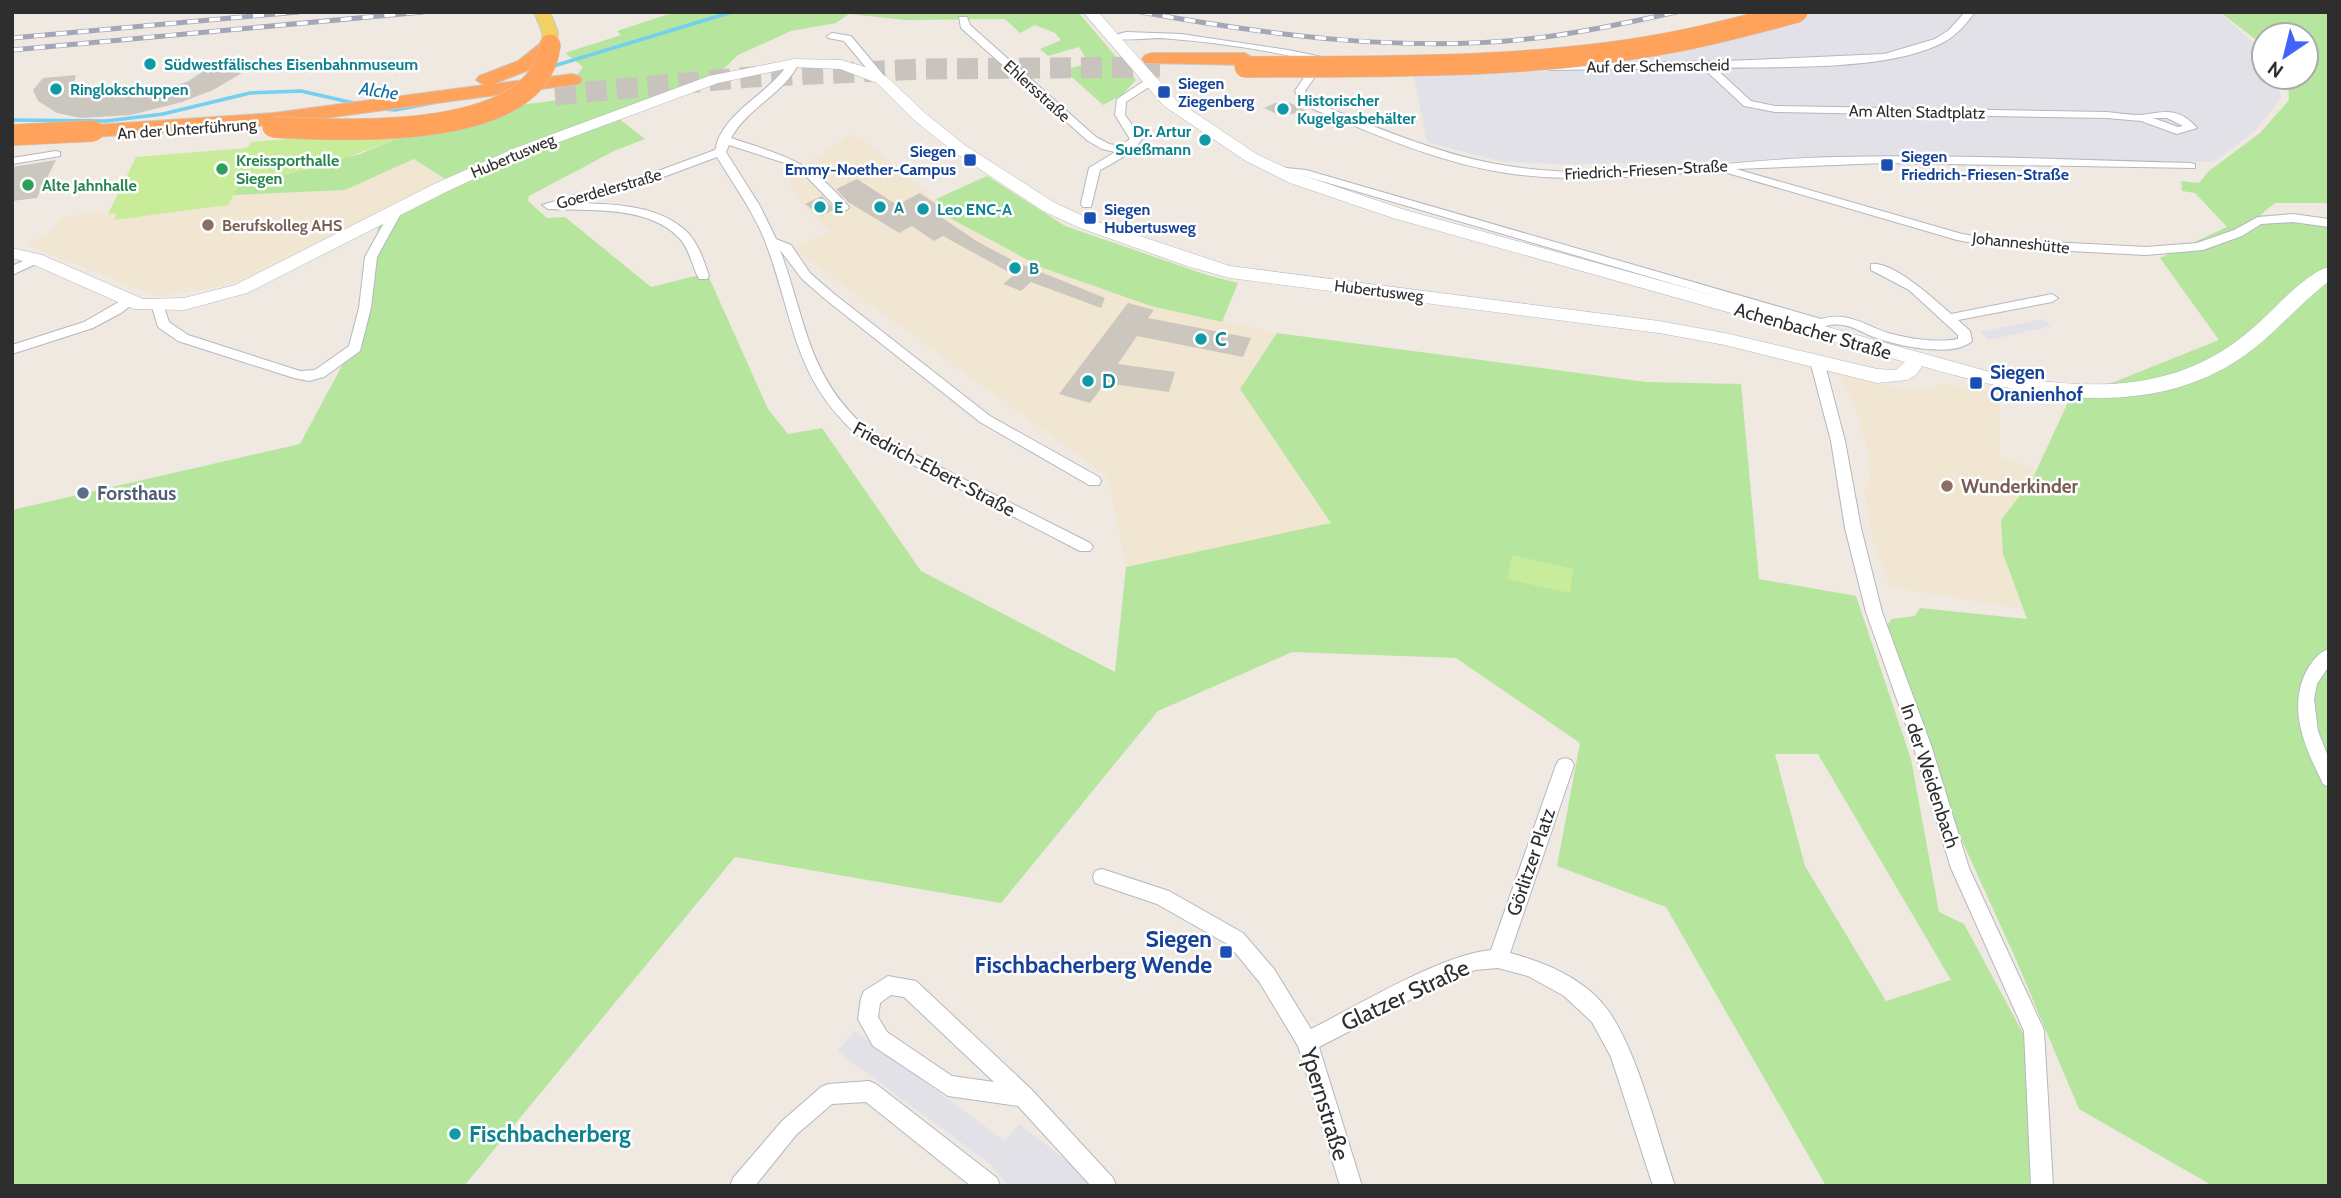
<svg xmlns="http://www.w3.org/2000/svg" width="2341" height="1198" viewBox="0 0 2341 1198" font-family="Cabin,sans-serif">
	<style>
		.industrial { fill: #e3e1e8 }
		.education { fill: #f0e6d1 }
		.green { fill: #b6e59e; fill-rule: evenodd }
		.pitch { fill: #c9ec9a }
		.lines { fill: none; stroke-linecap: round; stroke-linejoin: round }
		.stream { stroke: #75cff0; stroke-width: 3.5 }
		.building { fill: #cbc7bf }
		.highway-tunnel { stroke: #c8c4bd; stroke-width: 21; stroke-dasharray: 21 10; stroke-linecap: butt }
		.street-casing { stroke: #b4b7c1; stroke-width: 2 }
		.secondary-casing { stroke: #b4b7c1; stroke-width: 1 }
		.primary-casing { stroke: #c9c9c9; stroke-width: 2 }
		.highway-casing { stroke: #c9c9c9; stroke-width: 2 }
		.street { fill: #fff; fill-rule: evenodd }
		.secondary { fill: #fff; fill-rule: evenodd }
		.primary { fill: #f2d163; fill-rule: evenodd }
		.highway { fill: #ffa35c; fill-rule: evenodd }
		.rail-casing { stroke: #a3a6b8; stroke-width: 5 }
		.rail { stroke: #fff; stroke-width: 3.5; stroke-dasharray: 11; stroke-linecap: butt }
		.highway-bridge-casing { stroke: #c9c9c9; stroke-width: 22; stroke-linecap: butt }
		.highway-bridge { stroke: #ffa35c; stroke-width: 21 }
		.culture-dot { fill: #0f9aa8; stroke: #fff; stroke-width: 2.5 }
		.transit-dot { fill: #1a4fb4; stroke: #fff; stroke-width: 2.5 }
		.leisure-dot { fill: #2e9e5b; stroke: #fff; stroke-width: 2.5 }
		.education-dot { fill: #8d6e63; stroke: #fff; stroke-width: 2.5 }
		.service-dot { fill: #5c6f8a; stroke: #fff; stroke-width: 2.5 }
		.labels { text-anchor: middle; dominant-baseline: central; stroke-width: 5; stroke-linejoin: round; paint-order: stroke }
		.far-culture-label { font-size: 16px; font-weight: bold; fill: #0d838f; stroke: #fff; text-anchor: start }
		.far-street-label { font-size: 16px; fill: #2e2e2e; stroke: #fff }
		.far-transit-label { font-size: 16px; font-weight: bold; fill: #164399; stroke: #fff; text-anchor: start }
		.far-leisure-label { font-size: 16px; font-weight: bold; fill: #27864d; stroke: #fff; text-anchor: start }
		.far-education-label { font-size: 16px; font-weight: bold; fill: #785e54; stroke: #fff; text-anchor: start }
		.far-water-label { font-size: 18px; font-style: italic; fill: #0d6fa3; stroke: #fff }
		.street-label { font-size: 19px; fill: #2e2e2e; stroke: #fff }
		.culture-label { font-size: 19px; font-weight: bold; fill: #0d838f; stroke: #fff; text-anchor: start }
		.transit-label { font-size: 19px; font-weight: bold; fill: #164399; stroke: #fff; text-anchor: start }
		.education-label { font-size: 19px; font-weight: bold; fill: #785e54; stroke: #fff; text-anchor: start }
		.service-label { font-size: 19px; font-weight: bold; fill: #4e5e75; stroke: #fff; text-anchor: start }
		.near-transit-label { font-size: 23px; font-weight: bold; fill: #164399; stroke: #fff; text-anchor: end }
		.near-street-label { font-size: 23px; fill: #2e2e2e; stroke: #fff }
		.near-culture-label { font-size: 23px; font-weight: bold; fill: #0d838f; stroke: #fff; text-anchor: start }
	</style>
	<rect width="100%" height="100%" fill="#efe9e1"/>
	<g class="industrial">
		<path d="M1807,12H2219L2264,52V77H2277L2281,98L2255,131L2214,162L1839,157L1694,163L1561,164L1503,162L1427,142L1413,73L1533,71L1625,57Z"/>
		<path d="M2043,319L2052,326L1988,340L1980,332Z"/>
		<path d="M855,1031L1005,1141L1019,1124L1080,1171L1091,1186H1008L990,1164L837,1051Z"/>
	</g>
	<g class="education">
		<path d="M848,135L862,139L951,213L946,216L1151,306L1277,333L1240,389L1331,524L1126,567L1108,477L793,248L830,232L801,203L791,186L790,172L822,155Z"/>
		<path d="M414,159L447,180L276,268L241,281L208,289L156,296L27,245L54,229L59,218L100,211L108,214L118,213L115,220L227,205L233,195L345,190Z"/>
		<path d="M1840,374L1908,390H1927L1944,384L1999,392L2000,457L2036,468L2032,480L2001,520L2003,554L2021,608L1890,587L1873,541L1864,492L1870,476L1867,449L1856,409Z"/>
	</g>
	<g class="green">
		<path d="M675,12H1078L1136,80L1122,95L1103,105L1064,70L1089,63L1079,47L1048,56L1040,49L1061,40L1055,33L1035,25L1020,33L1005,19L906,20L849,14L836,23L791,31L738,55L709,83L618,118L645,139L614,151L529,196L528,201L547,218L565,217L651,287L707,273L768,409L788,434L822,428L921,571L1115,672L1126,567L1331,523L1240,389L1277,333L1646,382L1741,384L1759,579L1856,596L1911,759L1939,912L1964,924L2024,1035L2038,1186H1826L1666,907L1557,866L1580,743L1456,658L1292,652L1158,711L1001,903L735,857L464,1186H12V510L300,444L359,334L379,222L447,180L414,159L345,190L233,195L239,183L360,154L402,136L511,106L559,100L583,67L565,53L621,35L617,31ZM1775,754H1818L1951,980L1886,1001L1805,866Z"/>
		<path d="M2220,12H2329V203H2275L2260,215L2329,226V1186H2213L2079,1109L2014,955L1959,834L1921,720L1886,626L1892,619L1915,616L1920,608L2027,619L2003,554L2001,520L2032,480L2069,400L2219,340L2160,258L2227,227L2195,193L2182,191L2181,181L2199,183L2209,171L2260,133L2289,100L2288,77H2306V35H2264V46Z"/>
		<path d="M987,176L1065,226L1207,275L1238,283L1222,322L1151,306L1043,268L946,216L951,212L936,199Z"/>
	</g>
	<g class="pitch">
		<path d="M344,134L397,138C345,160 296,175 240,183L228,205L114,220L117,213L108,214L136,157L247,148L251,142Z"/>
		<path d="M1512,555L1573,569L1570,593L1507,579Z"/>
	</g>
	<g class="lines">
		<g class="stream">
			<path d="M547,68L732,12"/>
			<path d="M385,109L395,110L437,102"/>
			<path d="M12,120L106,121L163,114L250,93L301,91L358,104"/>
		</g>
	</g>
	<g class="building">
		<path d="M248,59L236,72L242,73L213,90L182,102L131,115L81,118L57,113L38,101L33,90L43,78L76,75L74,84L93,96H136L187,82L217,62Z"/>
		<path d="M1285,102L1290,103L1307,111L1281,116L1264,108L1275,103Z"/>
		<path d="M56,160L37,198L12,201V167Z"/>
		<path d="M857,179L897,205L920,193L949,213L941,217L978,242L1016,262L1105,298L1101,308L1031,282L1021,291L1003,284L1014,275L943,236L934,241L912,226L899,233L896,231L848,202L836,189Z"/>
		<path d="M822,196L835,209L821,216L805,204Z"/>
		<path d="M1128,303L1154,310L1148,318L1251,338L1243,357L1137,336L1118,364L1175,372L1169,392L1105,383L1090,403L1059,394Z"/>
	</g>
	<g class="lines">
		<path class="highway-tunnel" d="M555,95L751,77L922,69L1160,67"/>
		<defs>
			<g id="street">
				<path d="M1965,12H1975C1966,24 1957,35 1944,42C1888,72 1779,66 1715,68L1751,101L1775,106L2107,112C2118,113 2130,115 2141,115C2164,112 2178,106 2197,128L2177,134L2141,121L2107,118L1775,112L1744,106L1703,68L1550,70L1545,67L1550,64L1727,61L1884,54L1935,39L1949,30ZM2153,118H2167L2183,126L2178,127Z"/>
				<path d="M959,17H967L970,25L1096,137L1109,144L1120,146L1130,139L1115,115L1117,99L1147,79H1155V83L1126,102L1125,115L1142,139C1133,153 1115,162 1100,170L1091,207H1083L1081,204L1089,168L1115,152L1102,149L1088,141L961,28Z"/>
				<path d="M1126,32L1181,34L1288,50L1332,59V63L1319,71L1305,91L1308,96L1321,105C1378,128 1436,153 1496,164C1608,185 1723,159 1835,157C1954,154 2072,160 2191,163L2195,164V168L1885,163L1736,169L1962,234L1995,239L2146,247L2197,243L2234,230L2258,217L2293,214L2329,219V227L2293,222L2261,224L2242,236L2203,250L2146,255L1995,247L1957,240L1724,172L1722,170C1648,176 1574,184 1500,172C1435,161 1374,134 1313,109L1299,100L1295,91L1311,67L1321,63C1270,50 1214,42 1161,38C1148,38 1116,42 1108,37Z"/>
				<path d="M832,33L851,36L886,78V82H878L844,41L828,38L827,36Z"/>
				<path d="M794,60L799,63C783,95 748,107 731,138C785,156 811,161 849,207L847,210H839L805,175L788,164L729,145L726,152L760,206L776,239L791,245L810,273L833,293L990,416L1099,477L1101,481L1099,485H1089L980,422L825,299L802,279L780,250C807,323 807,378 871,432L1090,543L1093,547L1090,551H1080L861,438C792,379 795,319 765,241C753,211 734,185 717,157L666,176L570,203C608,204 659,203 688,233C699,245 704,261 709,276L707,279H699C692,266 690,250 680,239C650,205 589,211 548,209L542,205L658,171L715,150C717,147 716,143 718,140C731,108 772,91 790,61Z"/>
				<path d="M56,151L60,152V156L12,164V158Z"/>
				<path d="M1276,167L1306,170L1821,319C1847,311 1864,325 1888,333C1910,339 1936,343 1958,339V335L1909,290L1871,270V264C1893,261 1934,299 1951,314L2052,294L2058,298L2052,302L1958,320L1970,331L1972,341C1954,358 1901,346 1879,339C1861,333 1847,320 1826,326L1823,333L1818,334L1811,330L1814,325L1301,175L1272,172V168Z"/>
				<path d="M397,206L403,210L377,257L371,308L360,351L324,377L309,381L294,378L178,341L158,327L152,307L158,303L164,307L169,322L188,335L300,371L315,370L349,346L359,308L365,257L391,210Z"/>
				<path d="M36,255L42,259L40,262L12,275V266Z"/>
				<path d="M129,296L134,297V303L121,313L93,328L12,354V345L84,322Z"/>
				<path d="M1817,357L1824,361L1845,441L1861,528L1882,612L1931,745L1969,868L2044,1030L2053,1186H2031L2024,1031L1951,868L1913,745L1866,612L1845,528L1831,441L1810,361Z"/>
				<path d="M2329,649V666L2317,684L2314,699L2318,731L2329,759V787L2323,784C2306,749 2287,710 2306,672C2311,663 2318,652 2329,649Z"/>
				<path d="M1565,758L1571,760L1574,765L1510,953C1544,962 1585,979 1607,1009C1638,1051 1657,1134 1675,1186H1653L1611,1057L1592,1022L1564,996L1528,976L1498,968L1475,970L1433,988L1319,1047L1362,1186H1340L1298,1046L1260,983L1229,945L1157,904L1095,883L1093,877L1095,871L1102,869L1169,891L1243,933L1274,969L1311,1029C1359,1005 1440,955 1491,950L1556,765L1559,760Z"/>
				<path d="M888,976L916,981L1031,1089L1113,1178L1116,1186H1091L1018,1106L948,1096L873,1046L858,1019L861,998L864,991ZM891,995L904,997L994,1082L952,1076L887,1032L878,1017L880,1003Z"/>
				<path d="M869,1081L876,1084L997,1178L1000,1186H971L866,1102L832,1104L796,1135L755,1186H730L733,1178L782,1121L821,1087L828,1084Z"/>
			</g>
			<path id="secondary" d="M1083,12H1098L1176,100L1258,155L1302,175L1405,210L2001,375C2094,391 2180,393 2254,327C2273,311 2306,272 2329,267V281C2298,305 2273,336 2241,358C2144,423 2026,396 1922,366L1916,375L1907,380L1877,383L1725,345L1659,333L1230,278L1190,267L1080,228L1043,211L954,152L914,120L877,83L840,69L794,67L718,83L527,154L446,192L247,293L184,310L134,309L30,263L12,258V248L42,255L143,299L184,298L235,285L434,184L515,148L709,76L794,59L841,60L868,68L887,77L926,114L966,146L1055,203L1092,220L1230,266L1659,321L1725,333L1877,369L1896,370L1905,362L1393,218L1290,183L1246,161L1164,106Z"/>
			<path id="primary" d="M534,12H550L558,32L556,49H544L542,32Z"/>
			<g id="highway">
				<path d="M550,39L560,45L532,69L493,84L572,74L579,76L582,80L579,84L273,125L93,137L86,135L83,131L86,127L93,125L273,113L484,85L476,80L479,76L518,61L543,41Z"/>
				<path d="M1152,53H1245L1255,59L1245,65L1145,63L1142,59L1145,55Z"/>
			</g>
		</defs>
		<use href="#street" class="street-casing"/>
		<use href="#secondary" class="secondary-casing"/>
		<use href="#primary" class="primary-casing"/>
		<use href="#highway" class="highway-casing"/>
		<use href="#street" class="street"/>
		<use href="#secondary" class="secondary"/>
		<use href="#primary" class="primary"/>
		<use href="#highway" class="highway"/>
		<defs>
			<g id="rail">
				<path d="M1141,12C1274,36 1410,54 1545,37C1589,31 1632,22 1676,12"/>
				<path d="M12,38L298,12"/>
				<path d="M12,50L423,12"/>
			</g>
		</defs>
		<use href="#rail" class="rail-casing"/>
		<use href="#rail" class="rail"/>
		<defs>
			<g id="highway-bridge">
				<path d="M1245,67C1384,66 1526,69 1663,44C1708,36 1753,24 1797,12"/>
				<path d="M273,127C343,130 539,143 550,45"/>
				<path d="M12,135L93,131"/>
			</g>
		</defs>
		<use href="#highway-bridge" class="highway-bridge-casing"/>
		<use href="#highway-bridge" class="highway-bridge"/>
	</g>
	<g class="culture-dot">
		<circle cx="150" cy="64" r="7"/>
		<circle cx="56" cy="89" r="7"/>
		<circle cx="1283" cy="109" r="7"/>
		<circle cx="1205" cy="140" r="7"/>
		<circle cx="820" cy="207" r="7"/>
		<circle cx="880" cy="207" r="7"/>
		<circle cx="923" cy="209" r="7"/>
		<circle cx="1015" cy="268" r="7"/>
		<circle cx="1201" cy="339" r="7"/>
		<circle cx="1088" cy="381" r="7"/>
		<circle cx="455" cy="1134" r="7"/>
	</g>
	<g class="transit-dot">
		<rect x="1157" y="85" width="14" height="14" rx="3.5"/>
		<rect x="963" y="153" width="14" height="14" rx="3.5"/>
		<rect x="1880" y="158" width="14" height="14" rx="3.5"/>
		<rect x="1083" y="211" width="14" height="14" rx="3.5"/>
		<rect x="1969" y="376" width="14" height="14" rx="3.5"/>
		<rect x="1219" y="945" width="14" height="14" rx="3.5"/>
	</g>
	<g class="leisure-dot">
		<circle cx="222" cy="169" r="7"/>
		<circle cx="28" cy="185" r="7"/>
	</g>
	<g class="education-dot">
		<circle cx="208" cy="225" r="7"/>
		<circle cx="1947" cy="486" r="7"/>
	</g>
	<circle class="service-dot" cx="83" cy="493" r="7"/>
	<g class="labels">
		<g class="far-culture-label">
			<text x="164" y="64">Südwestfälisches Eisenbahnmuseum</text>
			<text x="70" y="89">Ringlokschuppen</text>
			<text x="1297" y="100">Historischer<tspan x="1297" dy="18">Kugelgasbehälter</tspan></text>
			<text x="1191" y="131" text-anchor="end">Dr. Artur<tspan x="1191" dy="18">Sueßmann</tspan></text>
			<text x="834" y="207">E</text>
			<text x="894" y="207">A</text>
			<text x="937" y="209">Leo ENC-A</text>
			<text x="1029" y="268">B</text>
		</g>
		<g class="far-street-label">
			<text transform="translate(1658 66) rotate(-1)">Auf der Schemscheid</text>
			<text transform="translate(1037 91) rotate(42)">Ehlersstraße</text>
			<text transform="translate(1917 112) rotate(1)">Am Alten Stadtplatz</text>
			<text transform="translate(187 129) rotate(-4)">An der Unterführung</text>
			<text transform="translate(513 156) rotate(-23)">Hubertusweg</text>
			<text transform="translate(1646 170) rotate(-3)">Friedrich-Friesen-Straße</text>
			<text transform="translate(609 189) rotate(-16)">Goerdelerstraße</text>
			<text transform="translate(2021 243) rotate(6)">Johanneshütte</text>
			<text transform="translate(1379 291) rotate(7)">Hubertusweg</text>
		</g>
		<g class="far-transit-label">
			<text x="1178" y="83">Siegen<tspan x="1178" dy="18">Ziegenberg</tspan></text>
			<text x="956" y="151" text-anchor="end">Siegen<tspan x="956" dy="18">Emmy-Noether-Campus</tspan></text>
			<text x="1901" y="156">Siegen<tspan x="1901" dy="18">Friedrich-Friesen-Straße</tspan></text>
			<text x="1104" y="209">Siegen<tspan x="1104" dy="18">Hubertusweg</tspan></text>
		</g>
		<g class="far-leisure-label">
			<text x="236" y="160">Kreissporthalle<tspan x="236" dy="18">Siegen</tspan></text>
			<text x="42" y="185">Alte Jahnhalle</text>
		</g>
		<g class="far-education-label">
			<text x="222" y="225">Berufskolleg AHS</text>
		</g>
		<g class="far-water-label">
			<text transform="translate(379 91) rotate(8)">Alche</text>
		</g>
		<g class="street-label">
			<text transform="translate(1813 331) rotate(16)">Achenbacher Straße</text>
			<text transform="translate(934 469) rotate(28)">Friedrich-Ebert-Straße</text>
			<text transform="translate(1930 776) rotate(72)">In der Weidenbach</text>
			<text transform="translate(1531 862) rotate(-71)">Görlitzer Platz</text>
		</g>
		<g class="culture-label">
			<text x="1215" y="339">C</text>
			<text x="1102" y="381">D</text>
		</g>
		<g class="transit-label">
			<text x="1990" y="372">Siegen<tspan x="1990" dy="22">Oranienhof</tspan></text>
		</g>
		<g class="education-label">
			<text x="1961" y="486">Wunderkinder</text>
		</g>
		<g class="service-label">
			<text x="97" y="493">Forsthaus</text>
		</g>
		<g class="near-transit-label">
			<text x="1212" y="939">Siegen<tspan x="1212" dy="26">Fischbacherberg Wende</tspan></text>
		</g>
		<g class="near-street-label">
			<text transform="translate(1405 995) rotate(-25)">Glatzer Straße</text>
			<text transform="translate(1325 1104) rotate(73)">Ypernstraße</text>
		</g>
		<g class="near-culture-label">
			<text x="469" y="1134">Fischbacherberg</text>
		</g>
	</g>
	<rect width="2341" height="1198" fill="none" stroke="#2e2e2e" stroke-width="28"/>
	<g transform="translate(2285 56) rotate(215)"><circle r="33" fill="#ffffff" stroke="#ababab" stroke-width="2"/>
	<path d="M0-5L12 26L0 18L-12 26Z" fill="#4264fb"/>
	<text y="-10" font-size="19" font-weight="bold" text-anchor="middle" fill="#2e2e2e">N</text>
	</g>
</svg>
